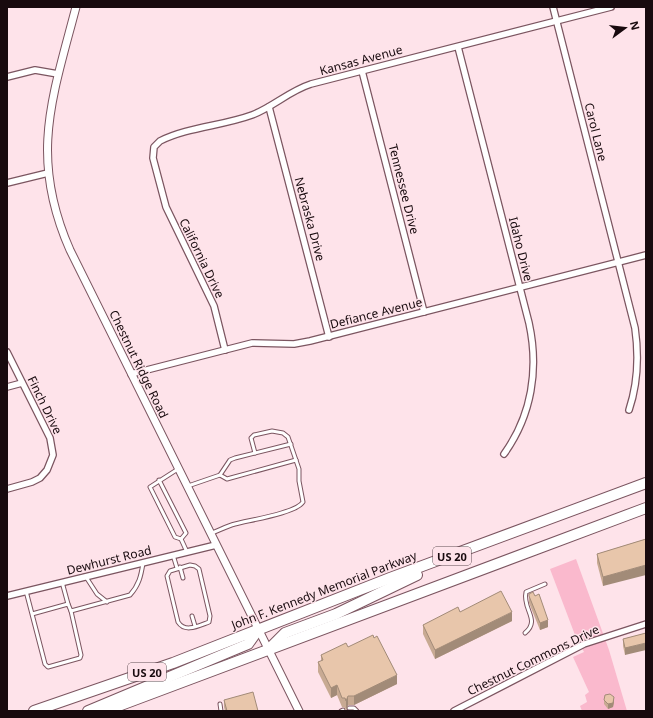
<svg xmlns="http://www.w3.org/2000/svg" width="653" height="718" viewBox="0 0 653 718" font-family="'Noto Sans',sans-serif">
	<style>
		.green { fill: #fab9cd }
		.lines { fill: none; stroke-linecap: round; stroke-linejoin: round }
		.service-casing { stroke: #7b5560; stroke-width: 5 }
		.minor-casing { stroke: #7b5560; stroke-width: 8 }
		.tertiary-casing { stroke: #7b5560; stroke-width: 9 }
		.trunk-casing { stroke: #7b5560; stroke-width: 12 }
		.service { stroke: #fff; stroke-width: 3 }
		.minor { stroke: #fff; stroke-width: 5.5 }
		.tertiary { stroke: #fff; stroke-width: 7 }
		.trunk { stroke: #fff; stroke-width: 10 }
		.wall { fill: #c8aa93 }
		.shaded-wall { fill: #a28b78 }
		.building { fill: #e8c6ab; stroke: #a28b78 }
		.labels { text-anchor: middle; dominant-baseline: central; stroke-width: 3; stroke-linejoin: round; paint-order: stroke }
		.shield { fill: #fee3ea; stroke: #5d4b50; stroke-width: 1 }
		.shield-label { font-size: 11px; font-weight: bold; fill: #180a0e }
		.street-label { font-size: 12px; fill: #180a0e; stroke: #fee3ea }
	</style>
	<rect width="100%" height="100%" fill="#fee3ea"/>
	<path class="green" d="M576,559L609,650L627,711H582L580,706L587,702L585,695L589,692L573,657L584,652L575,635L550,569Z"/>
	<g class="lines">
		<defs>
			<g id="service">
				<path d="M178,469L150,487L175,537L181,539L187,552"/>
				<path d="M220,475L227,479L296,460"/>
				<path d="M159,480L186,533L181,539"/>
				<path d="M188,486L220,475L230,460L235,458L291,444"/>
				<path d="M212,533C220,530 227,526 235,524C250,520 296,513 303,502L299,481V469L288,437L283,433L272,431L254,435L251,438L255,453"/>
				<path d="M173,555L177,568"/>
				<path d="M190,565L195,566L199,569L210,616L209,622C198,626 185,633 178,622L167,576L170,571Z"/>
				<path d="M180,567L183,578"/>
				<path d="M86,577L97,594L107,602"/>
				<path d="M62,582L68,604"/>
				<path d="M26,591L45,664L48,667L80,658L81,655L71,611L68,604L32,614"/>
				<path d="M71,611L130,595C139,585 141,576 143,563"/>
				<path d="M192,616L195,626"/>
				<path d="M525,633C541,620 522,609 526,592L545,584"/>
				<path d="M220,704L221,711"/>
				<path d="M349,708H354L357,711"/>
				<path d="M341,711L343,710"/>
			</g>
			<g id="minor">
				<path d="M553,7L635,328C639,356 638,383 629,410"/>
				<path d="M458,47L529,323C539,369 532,415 504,454"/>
				<path d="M362,71L424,312"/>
				<path d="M7,77L35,70L58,74"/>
				<path d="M269,107L329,337"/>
				<path d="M7,183L48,173"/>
				<path d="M225,350L214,306L166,207L153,158L154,147L160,141C188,127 222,126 252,115C273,107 289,91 311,84L611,7"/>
				<path d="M7,352L50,438L53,455L47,470L40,478L32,482L7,489"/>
				<path d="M131,374L252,343L294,344L310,341L646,255"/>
				<path d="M7,387L22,383"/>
				<path d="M7,596L216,545"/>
				<path d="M454,711L584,644L646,624"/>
			</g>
			<path id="tertiary" d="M76,7C52,99 29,157 70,250L299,711"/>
			<g id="trunk">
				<path d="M271,647L285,633L336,614L417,575"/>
				<path d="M34,711L173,663L390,578L646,483"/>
				<path d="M88,711L248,644L258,630"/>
				<path d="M105,711L646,508"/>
			</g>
		</defs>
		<use href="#service" class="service-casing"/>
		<use href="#minor" class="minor-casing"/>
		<use href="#tertiary" class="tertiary-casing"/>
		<use href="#trunk" class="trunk-casing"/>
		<use href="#service" class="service"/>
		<use href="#minor" class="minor"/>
		<use href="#tertiary" class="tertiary"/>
		<use href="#trunk" class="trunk"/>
	</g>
	<g class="wall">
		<path d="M646,539L603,586L597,563V554Z"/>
		<path d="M529,594L548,627L540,630L529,603Z"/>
		<path d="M460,612L512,621L435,659L423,634V625Z"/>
		<path d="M646,633L625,655L623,646V639Z"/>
		<path d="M348,647L397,684L354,705H348L346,711L345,708L342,707L337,695L331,698L318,672V662L321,661V655Z"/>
		<path d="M224,700L258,711H225L224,707Z"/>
		<path d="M604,700L614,702L613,707L608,709L604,704Z"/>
	</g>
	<g class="shaded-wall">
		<path d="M646,565V575L603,586V577Z"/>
		<path d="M512,612V621L435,659V650Z"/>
		<path d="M548,620V627L540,630V623Z"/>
		<path d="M646,643V650L625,655V648Z"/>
		<path d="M397,675V684L354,705V696Z"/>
		<path d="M337,685V695L331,698V688Z"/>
		<path d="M348,696V705L346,711V701Z"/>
		<path d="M614,697V702L613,707L608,709V704Z"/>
	</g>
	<g class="building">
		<path d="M646,539V565L603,577L597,554Z"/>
		<path d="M501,591L512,612L435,650L423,625L458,607L460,612Z"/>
		<path d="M533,592L535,596L539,594L548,620L540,623L529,596V594Z"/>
		<path d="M646,633V643L625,648L623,639Z"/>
		<path d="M373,635L374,638L377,636L397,675L354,696H348L346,701L345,698H342L337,685L331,688L318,662L323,660L321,655L346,643L348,647Z"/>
		<path d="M253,692L258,711H227L224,700Z"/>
		<path d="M610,694L614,697L613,703L608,704L604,700L605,695Z"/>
	</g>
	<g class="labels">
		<g class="shield">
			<rect x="433" y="547" width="38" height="18" rx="3"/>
			<rect x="128" y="663" width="38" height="18" rx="3"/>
		</g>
		<g class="shield-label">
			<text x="452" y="556">US 20</text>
			<text x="147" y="672">US 20</text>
		</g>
		<g class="street-label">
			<text transform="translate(361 60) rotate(-15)">Kansas Avenue</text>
			<text transform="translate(596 132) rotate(76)">Carol Lane</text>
			<text transform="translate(404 189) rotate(76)">Tennessee Drive</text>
			<text transform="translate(310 219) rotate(75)">Nebraska Drive</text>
			<text transform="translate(521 249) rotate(76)">Idaho Drive</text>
			<text transform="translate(202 258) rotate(64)">California Drive</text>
			<text transform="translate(376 313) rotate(-14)">Defiance Avenue</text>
			<text transform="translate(139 364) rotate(64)">Chestnut Ridge Road</text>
			<text transform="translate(45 405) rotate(64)">Finch Drive</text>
			<text transform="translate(109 560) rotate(-14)">Dewhurst Road</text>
			<text transform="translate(324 590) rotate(-21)">John F. Kennedy Memorial Parkway</text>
			<text transform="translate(533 660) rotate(-26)">Chestnut Commons Drive</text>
		</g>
	</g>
	<rect width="653" height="718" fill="none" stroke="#180a0e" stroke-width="16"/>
	<g transform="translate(625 28) rotate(75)" stroke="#fee3ea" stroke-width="3" paint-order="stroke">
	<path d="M0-3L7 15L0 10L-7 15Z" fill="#180a0e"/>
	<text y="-6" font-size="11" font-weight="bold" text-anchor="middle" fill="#180a0e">N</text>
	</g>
</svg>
